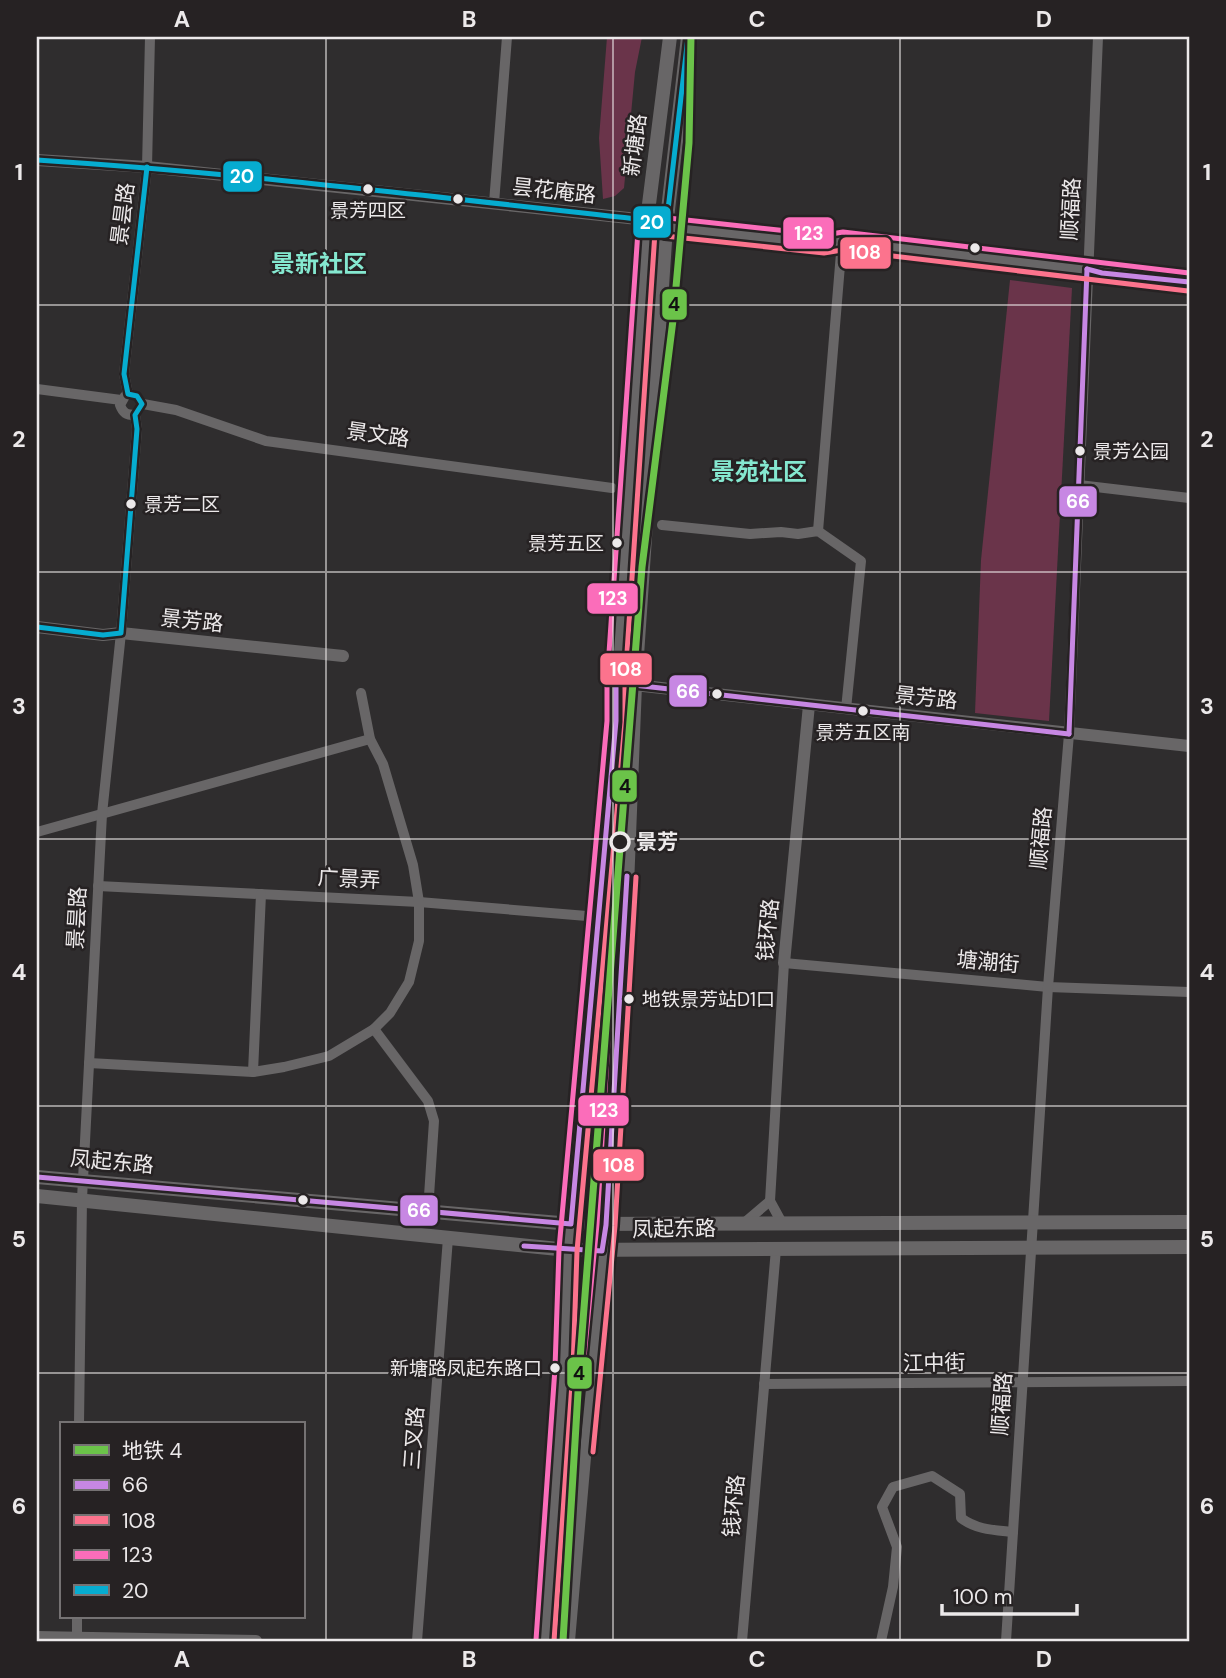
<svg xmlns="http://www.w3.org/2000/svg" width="1226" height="1678" viewBox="0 0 1226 1678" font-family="'DM Sans','Noto Sans SC',sans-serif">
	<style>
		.green { fill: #6a344a }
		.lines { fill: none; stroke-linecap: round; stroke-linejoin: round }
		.minor { stroke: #686667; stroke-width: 10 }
		.tertiary { stroke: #686667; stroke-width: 12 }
		.secondary { stroke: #686667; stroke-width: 14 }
		.bus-1-casing { stroke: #262223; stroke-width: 10 }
		.bus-2-casing { stroke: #262223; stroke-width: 10 }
		.bus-3-casing { stroke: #262223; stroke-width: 10 }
		.bus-4-casing { stroke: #262223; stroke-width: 10 }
		.bus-1 { stroke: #c787e3; stroke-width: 5 }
		.bus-2 { stroke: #fc738d; stroke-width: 5 }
		.bus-3 { stroke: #fb6dba; stroke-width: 5 }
		.bus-4 { stroke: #06acd0; stroke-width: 5 }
		.metro-1-casing { stroke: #262223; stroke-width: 12 }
		.metro-1 { stroke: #6bc349; stroke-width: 7 }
		.grid { fill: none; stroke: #ece9ea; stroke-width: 2; stroke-opacity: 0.55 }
		.bus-dot { fill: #ece9ea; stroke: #262223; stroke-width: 2.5 }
		.stop-dot { fill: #262223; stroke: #ece9ea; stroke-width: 3.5 }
		.labels { text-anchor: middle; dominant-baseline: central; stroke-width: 5; stroke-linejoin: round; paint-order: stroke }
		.bus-label { font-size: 19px; fill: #ece9ea; stroke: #262223; text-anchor: start }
		.street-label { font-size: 21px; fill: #ece9ea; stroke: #262223 }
		.stop-label { font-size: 21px; font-weight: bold; fill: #ece9ea; stroke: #262223; text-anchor: start }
		.quarter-label { font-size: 24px; font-weight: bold; fill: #85e8d0; stroke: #262223 }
		.line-badge { stroke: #262223; stroke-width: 2.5 }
		.badge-label { font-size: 19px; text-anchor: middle; font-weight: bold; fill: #fff }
		.pale-badge-label { font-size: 19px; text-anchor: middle; font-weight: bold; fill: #111 }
		.neatline { fill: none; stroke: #ece9ea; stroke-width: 2.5 }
		.grid-label { font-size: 23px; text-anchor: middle; font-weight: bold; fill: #ece9ea }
	</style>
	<rect width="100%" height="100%" fill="#2f2d2e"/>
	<g class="green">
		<path d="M607,37H642L635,72L624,188L615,196L603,199L599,138Z"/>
		<path d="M1010,280L1072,288L1049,721L975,713L981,560Z"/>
	</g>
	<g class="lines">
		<g class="minor">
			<path d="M494,203L507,37"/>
			<path d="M37,389L121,400"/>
			<path d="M128,394L124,374L147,167L150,37"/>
			<path d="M125,396L120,405C123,413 126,415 135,415"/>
			<path d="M143,404L176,410L266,441L612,488"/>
			<path d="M1079,485L1189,498"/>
			<path d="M662,525L750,534L781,532L798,534L818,531L861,561L846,709"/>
			<path d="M818,531L842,241"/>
			<path d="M37,832L370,739"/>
			<path d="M98,886L419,902L599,917"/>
			<path d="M374,1029L428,1101L434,1121L428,1211"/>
			<path d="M89,1063L253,1072L284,1067L329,1056L374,1029L390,1013L409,982L419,941V902L413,865L383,764L370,739L361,693"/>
			<path d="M253,1072L261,894"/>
			<path d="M744,1223L770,1201"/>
			<path d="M782,1223L770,1201L784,963L1048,987L1189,992"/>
			<path d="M764,1384L1189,1381"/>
			<path d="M79,1424L82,1199L102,814L121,633L137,429L135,415"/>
			<path d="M77,1641V1617"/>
			<path d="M417,1641L448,1238"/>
			<path d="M742,1641L776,1249"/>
			<path d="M881,1641L893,1587L897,1547L882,1507L893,1487L932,1476L960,1494L961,1518C977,1530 994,1530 1013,1532"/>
			<path d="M1006,1641L1048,987L1069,734L1098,37"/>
		</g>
		<g class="tertiary">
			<path d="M37,160L147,167L526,207L647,220L666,227L825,244L842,241L1189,282"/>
			<path d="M37,627L103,635L121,633L343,656"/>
			<path d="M616,683L1189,746"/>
			<path d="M784,963L809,705"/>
			<path d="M37,1637L256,1641"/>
		</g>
		<g class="secondary">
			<path d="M37,1177L571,1224L1189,1222"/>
			<path d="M37,1196L568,1250L1189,1247"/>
			<path d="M545,1641L564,1368L568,1250L616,721V683L647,220L670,37"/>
			<path d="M568,1641L602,1251L606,1225L626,911L635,685L666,227L688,37"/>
		</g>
		<defs>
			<g id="bus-1">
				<path d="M1087,269L1102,273L1189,282"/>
				<path d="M1069,734L1087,269"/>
				<path d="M37,1177L571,1224L616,721V683L1069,734"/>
				<path d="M524,1246L602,1251L606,1225L627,876"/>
			</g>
			<g id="bus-2">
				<path d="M593,1452L615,1226L636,877"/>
				<path d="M554,1641L573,1369L577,1251L625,722V683L655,232L665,236L824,253L842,250L1188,291"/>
			</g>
			<g id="bus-3">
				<path d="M575,1450L597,1224L618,875"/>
				<path d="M536,1640L555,1368L559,1249L607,721V682L639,216L648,211L668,218L825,235L843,232L1189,273"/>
			</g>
			<g id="bus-4">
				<path d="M37,160C241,173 444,198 647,220L666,227L688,37"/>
				<path d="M37,627L103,635L121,633L137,429L135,415L142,404L137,396L128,394L124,374L147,167"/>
			</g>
		</defs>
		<use href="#bus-1" class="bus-1-casing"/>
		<use href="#bus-2" class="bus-2-casing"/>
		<use href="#bus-3" class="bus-3-casing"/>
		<use href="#bus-4" class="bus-4-casing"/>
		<use href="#bus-1" class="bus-1"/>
		<use href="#bus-2" class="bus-2"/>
		<use href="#bus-3" class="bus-3"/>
		<use href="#bus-4" class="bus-4"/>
		<defs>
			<path id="metro-1" d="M563,1641L580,1359L642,567L673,320L689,143L691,37"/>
		</defs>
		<use href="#metro-1" class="metro-1-casing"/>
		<use href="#metro-1" class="metro-1"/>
	</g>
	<path class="grid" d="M326,37V1641M613,37V1641M900,37V1641M37,305H1189M37,572H1189M37,839H1189M37,1106H1189M37,1373H1189"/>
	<g class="bus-dot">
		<circle cx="368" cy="189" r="6"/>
		<circle cx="458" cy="199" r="6"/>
		<circle cx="975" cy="248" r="6"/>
		<circle cx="1080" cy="451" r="6"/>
		<circle cx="131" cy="504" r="6"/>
		<circle cx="617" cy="543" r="6"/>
		<circle cx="717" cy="694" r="6"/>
		<circle cx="863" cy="711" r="6"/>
		<circle cx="629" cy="999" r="6"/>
		<circle cx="303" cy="1200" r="6"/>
		<circle cx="555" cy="1368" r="6"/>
	</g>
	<circle class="stop-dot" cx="620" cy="842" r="9"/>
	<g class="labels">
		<g class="bus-label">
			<text x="368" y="210" text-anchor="middle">景芳四区</text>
			<text x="1093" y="451">景芳公园</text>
			<text x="144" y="504">景芳二区</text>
			<text x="604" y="543" text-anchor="end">景芳五区</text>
			<text x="863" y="732" text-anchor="middle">景芳五区南</text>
			<text x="642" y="999">地铁景芳站D1口</text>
			<text x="542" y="1368" text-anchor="end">新塘路凤起东路口</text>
		</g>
		<g class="street-label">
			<text transform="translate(635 145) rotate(-83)">新塘路</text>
			<text transform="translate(554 191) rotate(6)">昙花庵路</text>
			<text transform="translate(1071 209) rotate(-87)">顺福路</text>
			<text transform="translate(123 214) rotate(-83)">景昙路</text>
			<text transform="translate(378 435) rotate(8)">景文路</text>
			<text transform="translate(192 621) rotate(6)">景芳路</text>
			<text transform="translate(926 698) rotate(6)">景芳路</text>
			<text transform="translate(1041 838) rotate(-85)">顺福路</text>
			<text transform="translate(349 879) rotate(3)">广景弄</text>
			<text transform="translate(77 918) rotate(-87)">景昙路</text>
			<text transform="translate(768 930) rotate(-84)">钱环路</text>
			<text transform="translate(988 962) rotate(5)">塘潮街</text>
			<text transform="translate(112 1162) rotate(5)">凤起东路</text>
			<text transform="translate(674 1229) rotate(-1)">凤起东路</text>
			<text transform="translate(934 1363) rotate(-1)">江中街</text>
			<text transform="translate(1002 1404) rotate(-86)">顺福路</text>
			<text transform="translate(414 1438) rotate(-86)">三叉路</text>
			<text transform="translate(734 1506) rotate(-85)">钱环路</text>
		</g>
		<g class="stop-label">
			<text x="636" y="842">景芳</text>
		</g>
		<g class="quarter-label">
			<text x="319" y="263">景新社区</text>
			<text x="759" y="471">景苑社区</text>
		</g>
	</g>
	<g class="line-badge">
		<rect x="222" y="160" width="41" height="33" rx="7" fill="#06acd0"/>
		<rect x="632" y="205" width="40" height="34" rx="7" fill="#06acd0"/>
		<rect x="782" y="216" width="53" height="34" rx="7" fill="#fb6dba"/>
		<rect x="839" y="236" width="53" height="34" rx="7" fill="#fc738d"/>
		<rect x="661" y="288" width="27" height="33" rx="7" fill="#6bc349"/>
		<rect x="1058" y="485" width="40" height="33" rx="7" fill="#c787e3"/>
		<rect x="586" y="582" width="53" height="33" rx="7" fill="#fb6dba"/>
		<rect x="599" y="652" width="54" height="34" rx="7" fill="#fc738d"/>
		<rect x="668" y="674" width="40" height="34" rx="7" fill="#c787e3"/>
		<rect x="611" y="769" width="27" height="34" rx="7" fill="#6bc349"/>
		<rect x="577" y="1094" width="53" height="33" rx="7" fill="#fb6dba"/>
		<rect x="592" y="1148" width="53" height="34" rx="7" fill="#fc738d"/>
		<rect x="399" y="1194" width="40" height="33" rx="7" fill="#c787e3"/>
		<rect x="566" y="1356" width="27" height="34" rx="7" fill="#6bc349"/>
	</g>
	<g class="badge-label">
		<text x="242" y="183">20</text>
		<text x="652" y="229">20</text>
		<text x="809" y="240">123</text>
		<text x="865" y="259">108</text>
		<text x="1078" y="508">66</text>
		<text x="613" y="605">123</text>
		<text x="626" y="676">108</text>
		<text x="688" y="698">66</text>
		<text x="604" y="1117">123</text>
		<text x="619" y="1172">108</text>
		<text x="419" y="1217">66</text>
	</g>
	<g class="pale-badge-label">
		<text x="674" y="311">4</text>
		<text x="625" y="793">4</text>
		<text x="579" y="1380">4</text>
	</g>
	<rect width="1226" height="1678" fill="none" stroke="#262223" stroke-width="77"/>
	<rect x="60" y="1422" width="245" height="196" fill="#262223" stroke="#757273" stroke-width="2"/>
	<rect x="74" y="1445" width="35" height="10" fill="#6bc349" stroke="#757273" stroke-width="2"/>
	<text x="122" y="1458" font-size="21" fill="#ece9ea">地铁 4</text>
	<rect x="74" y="1480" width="35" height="10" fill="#c787e3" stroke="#757273" stroke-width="2"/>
	<text x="122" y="1492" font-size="21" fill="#ece9ea">66</text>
	<rect x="74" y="1515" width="35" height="10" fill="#fc738d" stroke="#757273" stroke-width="2"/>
	<text x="122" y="1528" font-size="21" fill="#ece9ea">108</text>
	<rect x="74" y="1550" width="35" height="10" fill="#fb6dba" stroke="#757273" stroke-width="2"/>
	<text x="122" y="1562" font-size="21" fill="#ece9ea">123</text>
	<rect x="74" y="1585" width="35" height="10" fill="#06acd0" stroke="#757273" stroke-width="2"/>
	<text x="122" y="1598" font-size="21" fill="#ece9ea">20</text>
	<path d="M942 1604v10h135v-10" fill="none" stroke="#ece9ea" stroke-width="3.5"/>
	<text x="953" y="1604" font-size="21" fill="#ece9ea" stroke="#262223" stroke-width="5" paint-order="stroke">100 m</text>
	<rect x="38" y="38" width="1150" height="1602" class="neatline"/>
	<g class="grid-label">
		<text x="182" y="27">A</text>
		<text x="469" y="27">B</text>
		<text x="757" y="27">C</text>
		<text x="1044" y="27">D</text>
		<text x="19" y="180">1</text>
		<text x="1207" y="180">1</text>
		<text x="19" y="447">2</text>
		<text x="1207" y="447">2</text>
		<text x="19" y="714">3</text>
		<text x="1207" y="714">3</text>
		<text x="19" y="980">4</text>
		<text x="1207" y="980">4</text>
		<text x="19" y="1247">5</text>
		<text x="1207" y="1247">5</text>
		<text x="19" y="1514">6</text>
		<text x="1207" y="1514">6</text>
		<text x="182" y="1667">A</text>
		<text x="469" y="1667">B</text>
		<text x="757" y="1667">C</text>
		<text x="1044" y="1667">D</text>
	</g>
</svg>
